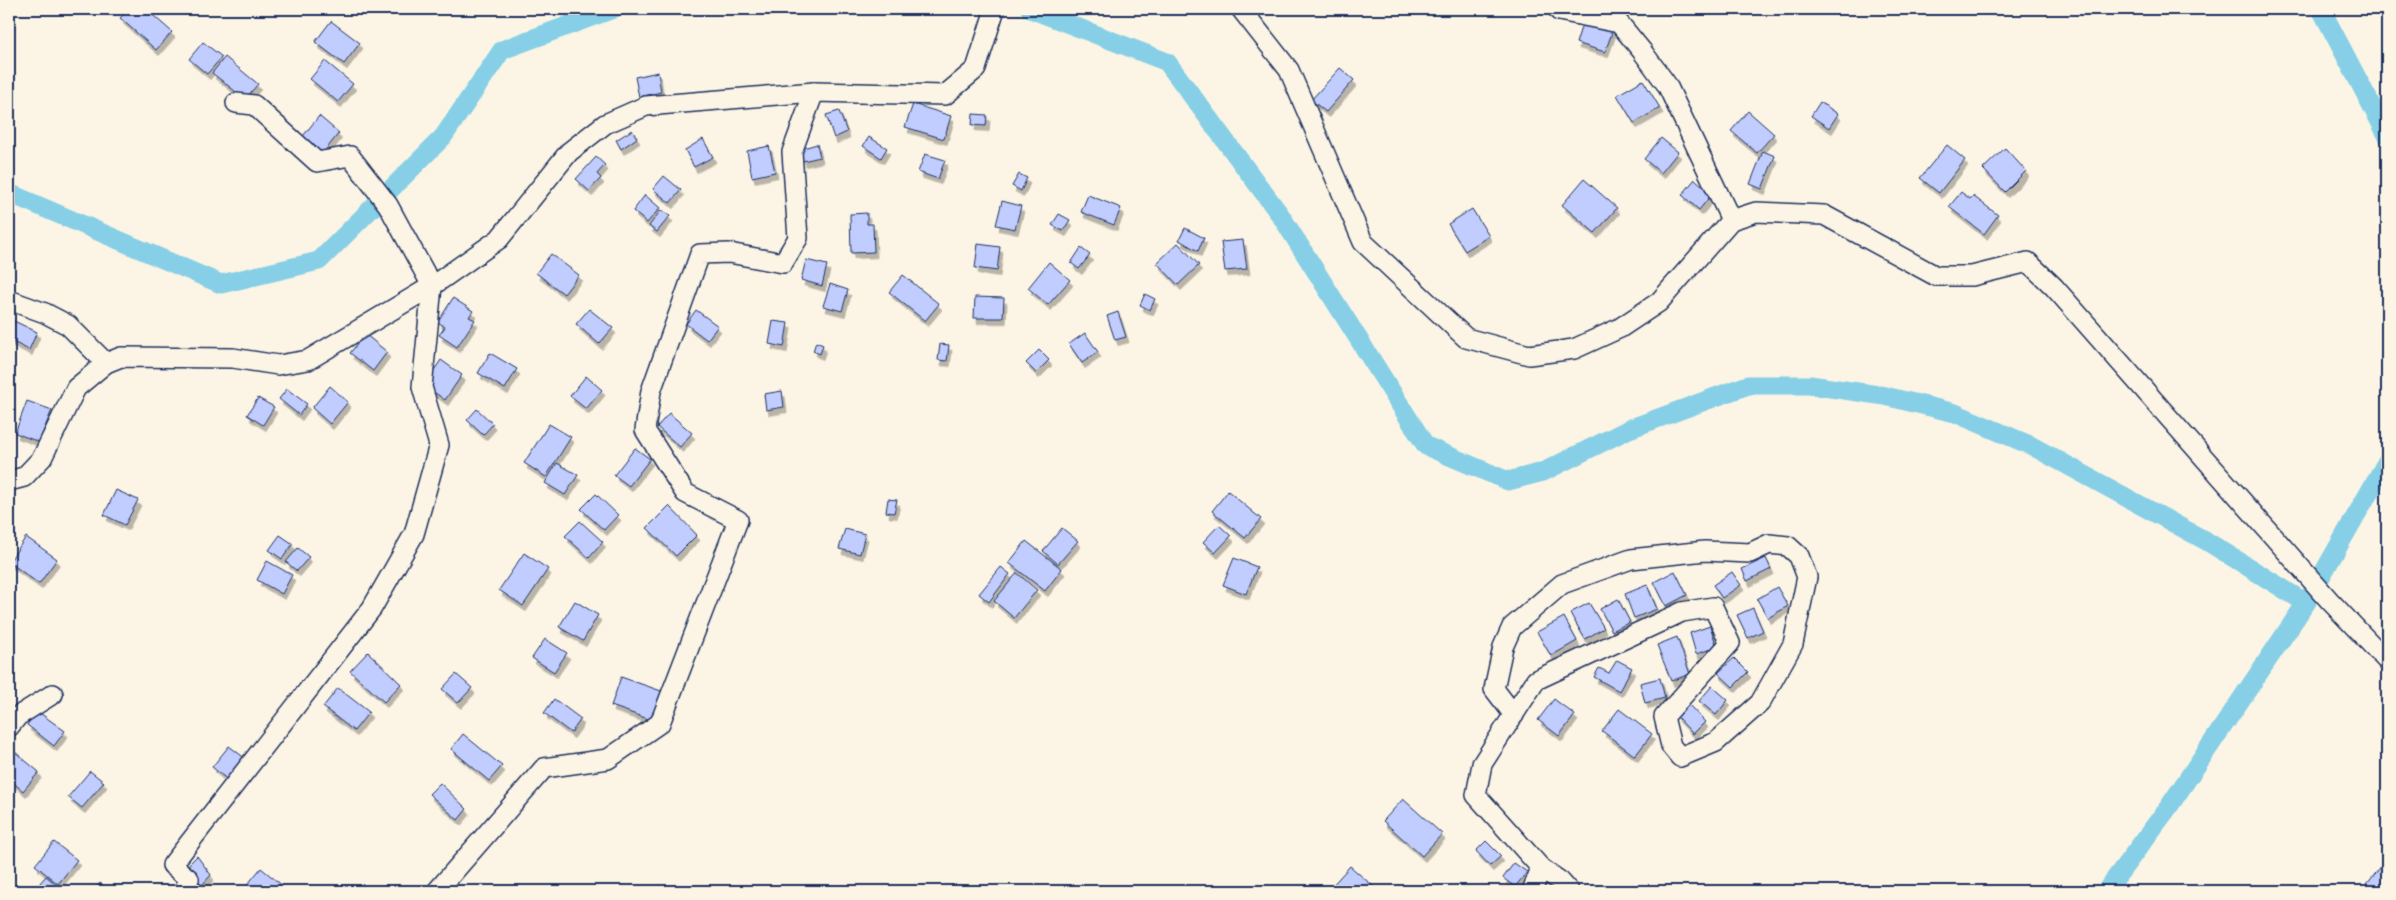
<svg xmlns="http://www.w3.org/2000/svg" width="2396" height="900" viewBox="0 0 2396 900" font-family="'Indie Flower',sans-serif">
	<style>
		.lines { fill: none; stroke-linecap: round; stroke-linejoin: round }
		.canal { stroke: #86cfe6; stroke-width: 19 }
		.building { fill: #c1cdff; stroke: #1b2f5e; filter: url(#shadow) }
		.minor-casing { stroke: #1b2f5e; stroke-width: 22 }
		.minor { stroke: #fcf5e5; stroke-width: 19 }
	</style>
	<defs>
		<filter id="shadow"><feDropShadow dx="3" dy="5.5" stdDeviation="0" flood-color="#0004"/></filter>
	</defs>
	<rect width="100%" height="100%" fill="#fcf5e5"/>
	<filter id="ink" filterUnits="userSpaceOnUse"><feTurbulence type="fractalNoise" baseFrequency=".02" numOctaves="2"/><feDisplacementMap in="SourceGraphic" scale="10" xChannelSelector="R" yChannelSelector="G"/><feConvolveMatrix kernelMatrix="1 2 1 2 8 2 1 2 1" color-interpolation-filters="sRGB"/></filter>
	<g filter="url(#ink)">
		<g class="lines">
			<g class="canal">
				<path d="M1030,9L1167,62L1281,216L1426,446L1508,481L1543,472L1629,429L1748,385H1810L1885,396L1955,413L2032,446L2208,542L2306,603"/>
				<path d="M2321,9L2387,135"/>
				<path d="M9,193L221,284L319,261L443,137L502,50L613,9"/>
				<path d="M2106,891L2168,808L2306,603L2387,461"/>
			</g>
		</g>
		<g class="building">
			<path d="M129,9H146L172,32L156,50L120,18Z"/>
			<path d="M331,21L360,43L344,64L315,42Z"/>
			<path d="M1583,21L1613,30L1605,52L1576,43Z"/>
			<path d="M203,42L222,57L207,74L189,59Z"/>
			<path d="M225,57L258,84L245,99L212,73Z"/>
			<path d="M325,61L353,84L338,102L310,79Z"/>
			<path d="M1340,68L1354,80L1326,112L1311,100Z"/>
			<path d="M658,72L661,92L639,97L635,77Z"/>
			<path d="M1643,80L1660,108L1634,123L1617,95Z"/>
			<path d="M1820,102L1838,114L1829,128L1811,116Z"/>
			<path d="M913,104L951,116L944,139L905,127Z"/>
			<path d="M839,111L847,132L834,138L826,115Z"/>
			<path d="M1748,111L1774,134L1757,153L1731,131Z"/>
			<path d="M973,114L987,115L986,126L972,125Z"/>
			<path d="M319,116L339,133L320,157L299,141Z"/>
			<path d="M632,130L637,138L621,149L616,140Z"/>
			<path d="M869,137L887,148L881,158L863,146Z"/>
			<path d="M1661,138L1678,152L1661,173L1644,159Z"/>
			<path d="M703,139L713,157L694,167L685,150Z"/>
			<path d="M817,144L820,157L803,161L800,149Z"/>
			<path d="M1947,145L1965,160L1939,193L1920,178Z"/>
			<path d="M769,146L775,172L752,177L747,151Z"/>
			<path d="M2005,148L2026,171L2005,192L1983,169Z"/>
			<path d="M1763,151L1775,156L1762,189L1750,184Z"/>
			<path d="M925,154L945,160L938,179L918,172Z"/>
			<path d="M596,157L605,165L597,174L601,178L589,191L576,179Z"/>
			<path d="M1019,174L1027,178L1021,191L1012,186Z"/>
			<path d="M664,176L681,190L670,203L653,189Z"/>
			<path d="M1584,179L1617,208L1595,233L1562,205Z"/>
			<path d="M1695,179L1712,194L1699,210L1682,195Z"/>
			<path d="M1961,192L1970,199L1973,196L1998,215L1984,234L1949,207Z"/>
			<path d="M645,195L660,208L647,223L633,211Z"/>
			<path d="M1088,195L1121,208L1114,225L1081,212Z"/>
			<path d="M1002,201L1021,206L1015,229L996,225Z"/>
			<path d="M1472,209L1489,236L1465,251L1448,224Z"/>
			<path d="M661,210L670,216L657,232L649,226Z"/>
			<path d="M867,213V224H873L874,252L851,253L850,214Z"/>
			<path d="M1059,214L1070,220L1063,231L1052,225Z"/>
			<path d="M1185,228L1204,238L1198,251L1179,240Z"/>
			<path d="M1243,240L1247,269L1225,271L1221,242Z"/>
			<path d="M1178,243L1199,265L1178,285L1157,263Z"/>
			<path d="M978,244L1000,247L997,271L975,268Z"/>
			<path d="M1081,248L1090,255L1079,269L1071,263Z"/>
			<path d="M551,254L579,275L564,294L536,273Z"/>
			<path d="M806,260L827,265L822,286L801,280Z"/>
			<path d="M1049,262L1070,280L1048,305L1028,288Z"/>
			<path d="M903,275L939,304L925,321L889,292Z"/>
			<path d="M830,284L848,290L842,311L823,306Z"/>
			<path d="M1145,294L1155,299L1150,310L1140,305Z"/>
			<path d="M975,297L1004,298L1003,318H974Z"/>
			<path d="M453,298L473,311L469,317L475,320L457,347L439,335L445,327L438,322Z"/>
			<path d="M589,309L613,328L599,344L576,324Z"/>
			<path d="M696,310L718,326L707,340L686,324Z"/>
			<path d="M1118,312L1126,337L1115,340L1107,316Z"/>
			<path d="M14,321L37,332L29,350L9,340V332Z"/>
			<path d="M773,321L788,323L784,347L769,344Z"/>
			<path d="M1085,333L1098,352L1082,363L1069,344Z"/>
			<path d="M365,334L387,352L373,371L350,353Z"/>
			<path d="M816,342L823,345L820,354L813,351Z"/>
			<path d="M940,344L949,345L947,361L938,360Z"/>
			<path d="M1039,350L1049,360L1036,373L1026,363Z"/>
			<path d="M490,353L517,369L505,389L478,373Z"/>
			<path d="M441,360L462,375L445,400L424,385Z"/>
			<path d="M586,376L602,390L586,409L570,396Z"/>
			<path d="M330,386L348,402L330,424L312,408Z"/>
			<path d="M287,389L307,404L299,415L279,399Z"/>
			<path d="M782,391L784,407L766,410L764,394Z"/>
			<path d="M258,398L274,407L263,425L247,415Z"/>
			<path d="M27,401L52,410L39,442L15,433Z"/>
			<path d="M477,409L493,424L483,435L467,420Z"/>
			<path d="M669,413L692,433L680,447L657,427Z"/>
			<path d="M549,424L571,437L546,477L524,463Z"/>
			<path d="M635,448L650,459L629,486L614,475Z"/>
			<path d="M557,463L578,475L565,495L545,483Z"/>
			<path d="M116,490L138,500L125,525L104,515Z"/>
			<path d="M1228,491L1261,519L1245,538L1212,511Z"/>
			<path d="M596,494L618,515L604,530L581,509Z"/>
			<path d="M888,499L897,500L894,513L886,512Z"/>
			<path d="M669,506L697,535L676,556L647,528Z"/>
			<path d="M580,521L603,542L589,558L565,536Z"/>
			<path d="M1219,525L1231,536L1215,553L1203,542Z"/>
			<path d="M1062,528L1078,541L1058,564L1043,551Z"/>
			<path d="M845,529L865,534L860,554L839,549Z"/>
			<path d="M280,535L293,544L282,559L269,550Z"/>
			<path d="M26,537L57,559L39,584L9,562Z"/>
			<path d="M1026,541L1062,569L1045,591L1009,563Z"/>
			<path d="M298,548L309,557L297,571L286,562Z"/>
			<path d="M524,553L548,569L523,606L499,590Z"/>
			<path d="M1234,558L1257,567L1246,594L1223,585Z"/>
			<path d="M1766,558L1771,569L1747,581L1742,569Z"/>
			<path d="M267,561L292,575L282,594L257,580Z"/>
			<path d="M1001,567L1010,574L989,602L979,594Z"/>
			<path d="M1675,571L1687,595L1666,606L1654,582Z"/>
			<path d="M1732,572L1741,585L1722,598L1713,585Z"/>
			<path d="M1017,573L1037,590L1014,618L994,601Z"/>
			<path d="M1647,585L1657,609L1634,618L1625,594Z"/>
			<path d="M1777,587L1788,606L1768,618L1757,599Z"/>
			<path d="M1618,599L1630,622L1612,631L1600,609Z"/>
			<path d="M575,601L598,615L583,641L559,627Z"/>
			<path d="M1589,603L1604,628L1585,639L1570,613Z"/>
			<path d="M1753,608L1763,631L1748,638L1737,615Z"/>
			<path d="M1564,617L1577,641L1551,656L1537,632Z"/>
			<path d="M1710,626L1717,647L1696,654L1690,633Z"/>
			<path d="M1677,637L1690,674L1671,681L1657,645Z"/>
			<path d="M545,639L567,653L554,672L532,658Z"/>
			<path d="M368,652L401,684L384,702L350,671Z"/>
			<path d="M1734,658L1748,672L1733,687L1718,673Z"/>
			<path d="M1617,660L1632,668L1619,691L1594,677L1599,668L1609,673Z"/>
			<path d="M456,674L472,688L458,703L442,689Z"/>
			<path d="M621,677L664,692L654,721L611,706Z"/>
			<path d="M1660,678L1665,698L1645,703L1640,683Z"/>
			<path d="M1712,686L1728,700L1716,715L1699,701Z"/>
			<path d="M338,688L369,712L354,731L323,707Z"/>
			<path d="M554,699L581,719L571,733L544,713Z"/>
			<path d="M1554,699L1575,715L1559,736L1538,720Z"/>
			<path d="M1688,704L1705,722L1693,734L1676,716Z"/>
			<path d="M1619,709L1652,734L1635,756L1602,731Z"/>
			<path d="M37,711L65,731L54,746L27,725Z"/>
			<path d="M463,734L502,766L489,781L451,749Z"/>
			<path d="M229,746L246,759L229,781L212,767Z"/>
			<path d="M9,747L39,772L23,791L9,779Z"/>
			<path d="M90,771L104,782L82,808L68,797Z"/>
			<path d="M440,783L467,809L458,820L429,794Z"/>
			<path d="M1403,799L1442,834L1422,856L1383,821Z"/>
			<path d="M1486,841L1501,856L1490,866L1476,851Z"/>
			<path d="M54,842L77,860L58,884L35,865Z"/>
			<path d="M197,856L211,875L202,885L185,868Z"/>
			<path d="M2387,859V891H2375L2367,884Z"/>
			<path d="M1514,863L1527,872L1515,887L1503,878Z"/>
			<path d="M1350,866L1374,887L1370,891H1334L1330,888Z"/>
			<path d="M261,868L289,891L243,890Z"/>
			<path d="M46,876L57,885L52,891H33Z"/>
			<path d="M100,883L110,891H93Z"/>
		</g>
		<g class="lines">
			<defs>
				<g id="minor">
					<path d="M1241,9L1289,70L1363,242L1466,338L1529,355L1574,349L1620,328L1659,302L1731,220L1756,212L1824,215L1936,276H1972L2028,262L2054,287L2330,601L2387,661"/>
					<path d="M1559,11L1619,23L1642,51L1667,85L1731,220"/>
					<path d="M9,300L45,313L68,325L106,363"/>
					<path d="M9,481L24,477L42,458L76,388L106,363L121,357L233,358L278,365L308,360L432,286L499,239L569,152L605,124L646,106L814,92"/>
					<path d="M1514,715L1494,689L1503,647L1512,627L1562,584L1631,559L1705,551L1750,553L1769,544L1788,546L1799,556L1807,577L1793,644L1760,703L1716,742L1680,757L1671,746L1664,717L1730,643L1713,607L1682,612L1536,680L1482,764L1476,795L1541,868L1532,891"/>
					<path d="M9,727L18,716L53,694"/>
					<path d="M1541,868L1560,881L1569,891"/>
					<path d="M184,891L189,879L172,865L372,608L414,534L439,445L422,387L432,286L388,205L350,156L317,162L254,105L236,103"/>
					<path d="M437,891L544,768L608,759L660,723L738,520L685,493L645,430L651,391L700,254L729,253L783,263L798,238L792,152L814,92L945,95L976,69L995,9"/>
				</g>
			</defs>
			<use href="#minor" class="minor-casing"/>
			<use href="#minor" class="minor"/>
		</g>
	</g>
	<rect width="2396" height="900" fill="none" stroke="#fcf5e5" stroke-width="30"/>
	<rect x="15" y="15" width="2366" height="870" fill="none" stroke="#1b2f5e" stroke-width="2" filter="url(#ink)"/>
</svg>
